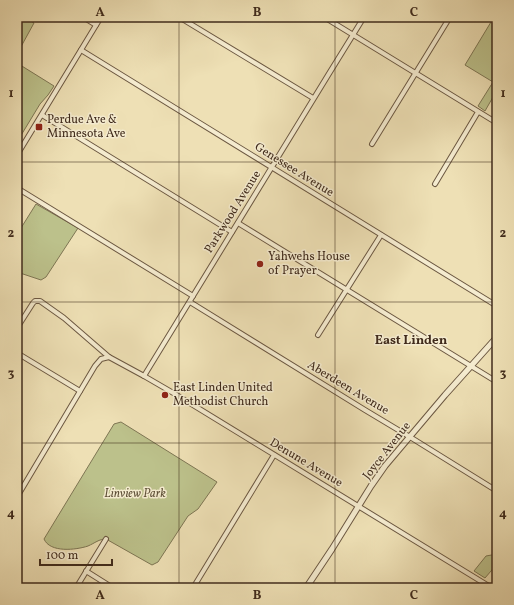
<svg xmlns="http://www.w3.org/2000/svg" width="514" height="605" viewBox="0 0 514 605" font-family="Vollkorn,serif">
	<style>
		.green { fill: #bcc18b; stroke: #7e7654 }
		.lines { fill: none; stroke-linecap: round; stroke-linejoin: round }
		.minor-casing { stroke: #6c5842; stroke-width: 6 }
		.tertiary-casing { stroke: #6c5842; stroke-width: 7 }
		.minor { stroke: #f4ebcf; stroke-width: 4 }
		.tertiary { stroke: #f4ebcf; stroke-width: 5 }
		.grid { fill: none; stroke: #402b1c; stroke-width: 1; stroke-opacity: 0.55 }
		.poi-dot { fill: #8f2418; stroke: #f4ebcf; stroke-width: 1.5 }
		.labels { text-anchor: middle; dominant-baseline: central; stroke-width: 3; stroke-linejoin: round; paint-order: stroke }
		.poi-label { font-size: 12px; fill: #402b1c; stroke: #f4ebcf; text-anchor: start }
		.street-label { font-size: 12px; fill: #402b1c; stroke: #f4ebcf }
		.park-label { font-size: 12px; font-style: italic; fill: #5f5038; stroke: #f4ebcf }
		.neighbourhood-label { font-size: 13px; font-weight: bold; fill: #402b1c; stroke: #f4ebcf }
		.neatline { fill: none; stroke: #402b1c; stroke-width: 1.5 }
		.grid-label { font-size: 13px; text-anchor: middle; font-weight: bold; fill: #402b1c }
	</style>
	<rect width="100%" height="100%" fill="#eee0b5"/>
	<filter id="stains"><feTurbulence type="fractalNoise" baseFrequency=".005" numOctaves="4"/><feColorMatrix values="0 0 0 0 .2 0 0 0 0 .09 0 0 0 0 .02 0 0 0 .5 -.17"/></filter>
	<radialGradient id="worn" r=".72"><stop offset=".6" stop-color="#630" stop-opacity="0"/><stop offset="1" stop-color="#630" stop-opacity=".3"/></radialGradient>
	<g class="green">
		<path d="M17,17H24L34,23L17,54Z"/>
		<path d="M494,17H497V90L485,111L478,106L493,82L465,65Z"/>
		<path d="M17,63L54,86L48,95L40,104L17,142Z"/>
		<path d="M36,204L78,228L46,277L41,280L17,272V226L21,228Z"/>
		<path d="M121,422L217,482L198,509L188,516L158,562L152,565L106,539C99,539 95,543 88,546C76,550 50,553 44,539L114,424Z"/>
		<path d="M497,554V564L485,578L474,571L486,556Z"/>
	</g>
	<g class="lines">
		<defs>
			<g id="minor">
				<path d="M83,17L96,25"/>
				<path d="M179,17L313,98"/>
				<path d="M324,17L497,123"/>
				<path d="M81,50L497,306"/>
				<path d="M42,115L232,232"/>
				<path d="M372,144L450,17"/>
				<path d="M17,155L101,17"/>
				<path d="M435,184L478,112"/>
				<path d="M17,188L193,296"/>
				<path d="M238,223L497,382"/>
				<path d="M190,302L365,410L410,437L497,491"/>
				<path d="M17,328L33,303L35,301H40L64,318L109,357L144,376L175,394L492,588"/>
				<path d="M318,335L381,235"/>
				<path d="M17,353L80,391"/>
				<path d="M144,376C218,256 290,136 364,17"/>
				<path d="M17,497L95,366L101,359L109,357"/>
				<path d="M86,571L113,588"/>
				<path d="M76,588L106,539"/>
				<path d="M193,588L274,455"/>
			</g>
			<path id="tertiary" d="M306,588L332,549L371,486L385,466L445,395L497,337"/>
		</defs>
		<use href="#minor" class="minor-casing"/>
		<use href="#tertiary" class="tertiary-casing"/>
		<use href="#minor" class="minor"/>
		<use href="#tertiary" class="tertiary"/>
	</g>
	<path class="grid" d="M179,17V588M335,17V588M17,162H497M17,302H497M17,443H497"/>
	<g class="poi-dot">
		<rect x="35" y="123" width="8" height="8" rx="2"/>
		<circle cx="260" cy="264" r="4"/>
		<circle cx="165" cy="395" r="4"/>
	</g>
	<g class="labels">
		<g class="poi-label">
			<text x="47" y="120">Perdue Ave &amp;<tspan x="47" dy="14">Minnesota Ave</tspan></text>
			<text x="268" y="257">Yahwehs House<tspan x="268" dy="14">of Prayer</tspan></text>
			<text x="173" y="388">East Linden United<tspan x="173" dy="14">Methodist Church</tspan></text>
		</g>
		<g class="street-label">
			<text transform="translate(294 170) rotate(32)">Genessee Avenue</text>
			<text transform="translate(233 212) rotate(-58)">Parkwood Avenue</text>
			<text transform="translate(348 388) rotate(31)">Aberdeen Avenue</text>
			<text transform="translate(387 451) rotate(-52)">Joyce Avenue</text>
			<text transform="translate(306 463) rotate(31)">Denune Avenue</text>
		</g>
		<g class="park-label">
			<text x="135" y="494">Linview Park</text>
		</g>
		<g class="neighbourhood-label">
			<text x="411" y="341">East Linden</text>
		</g>
	</g>
	<rect width="514" height="605" fill="none" stroke="#eee0b5" stroke-width="44"/>
	<path d="M40 559v6h72v-6" fill="none" stroke="#402b1c" stroke-width="2"/>
	<text x="46" y="559" font-size="12" fill="#402b1c" stroke="#f4ebcf" stroke-width="3" paint-order="stroke">100 m</text>
	<rect x="22" y="22" width="470" height="561" class="neatline"/>
	<g class="grid-label">
		<text x="100" y="16">A</text>
		<text x="257" y="16">B</text>
		<text x="414" y="16">C</text>
		<text x="11" y="97">1</text>
		<text x="503" y="97">1</text>
		<text x="11" y="237">2</text>
		<text x="503" y="237">2</text>
		<text x="11" y="377">3</text>
		<text x="503" y="377">3</text>
		<text x="11" y="517">4</text>
		<text x="503" y="517">4</text>
		<text x="100" y="599">A</text>
		<text x="257" y="599">B</text>
		<text x="414" y="599">C</text>
	</g>
	<rect width="100%" height="100%" filter="url(#stains)"/>
	<rect width="100%" height="100%" fill="url(#worn)"/>
</svg>
